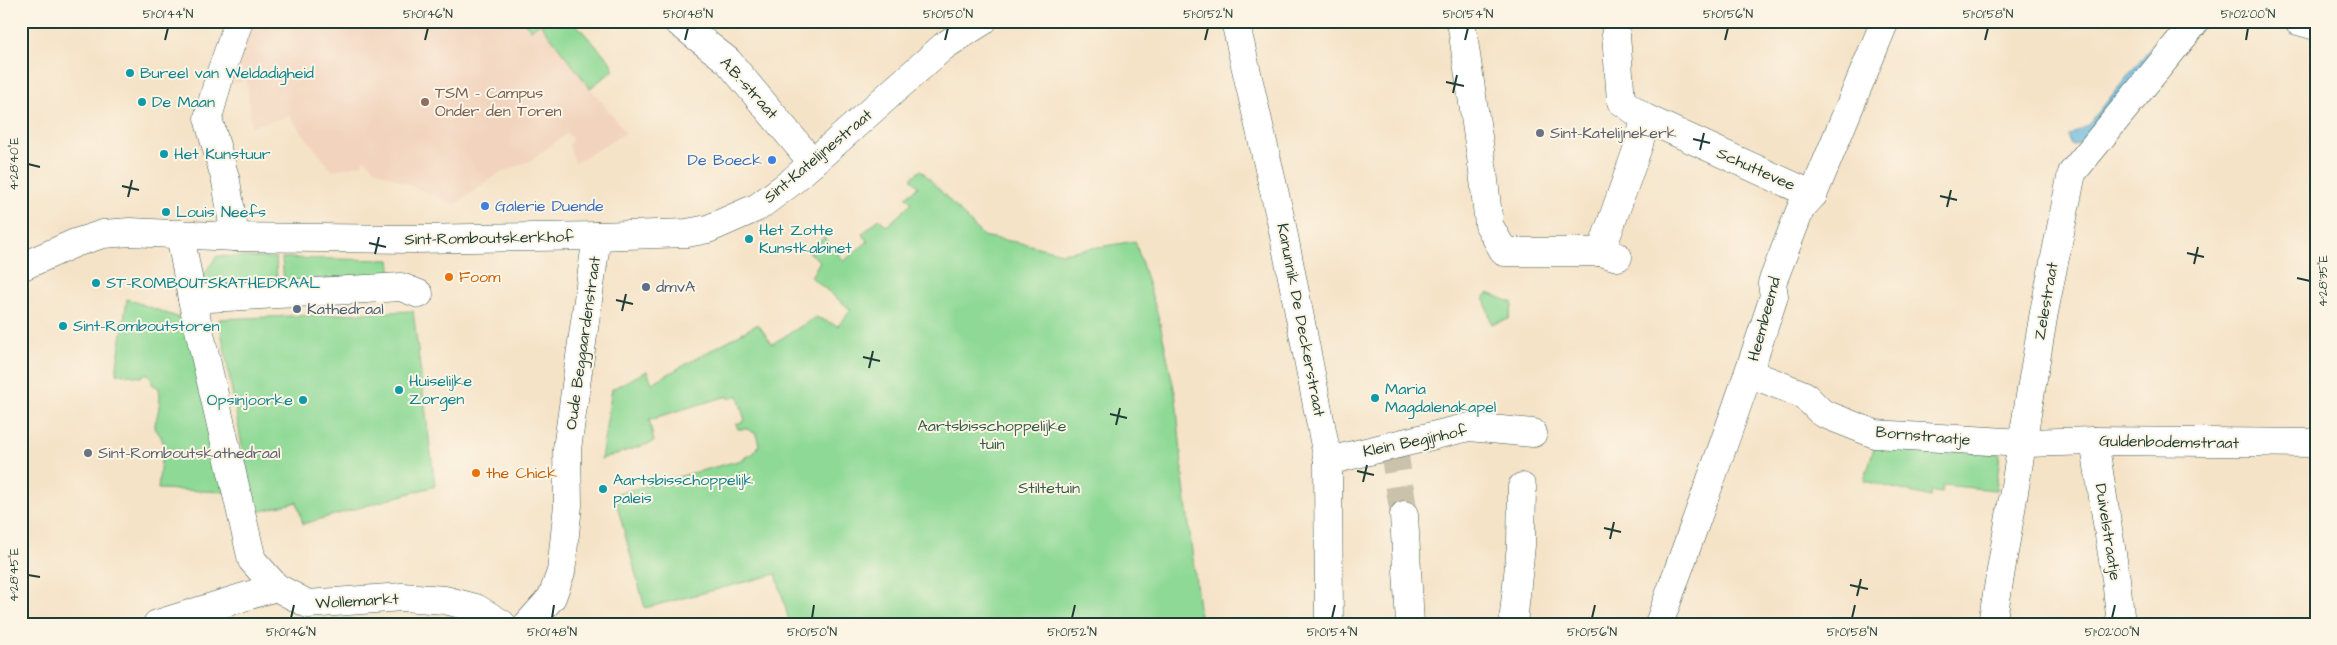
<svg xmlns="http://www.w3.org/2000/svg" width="2337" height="645" viewBox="0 0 2337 645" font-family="'Architects Daughter',sans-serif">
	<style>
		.built { fill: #f2d4be }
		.green { fill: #8ed995; stroke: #568b64 }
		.water { fill: #64b6df; stroke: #427a8a }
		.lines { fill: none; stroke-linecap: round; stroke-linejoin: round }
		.minor-tunnel { stroke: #cac2aa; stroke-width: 28; stroke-dasharray: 28 14; stroke-linecap: butt }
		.minor-casing { stroke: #3f564a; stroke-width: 29 }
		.minor { stroke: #fff; stroke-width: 28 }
		.ticks { fill: none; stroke: #1f3d34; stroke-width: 2 }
		.culture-dot { fill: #0f9aa8; stroke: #fcf5e5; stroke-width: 2 }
		.education-dot { fill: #8d6e63; stroke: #fcf5e5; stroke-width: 2 }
		.worship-dot { fill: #6b7280; stroke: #fcf5e5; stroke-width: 2 }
		.shop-dot { fill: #3f7fe0; stroke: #fcf5e5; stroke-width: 2 }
		.food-dot { fill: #e8710a; stroke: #fcf5e5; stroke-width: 2 }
		.service-dot { fill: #5c6f8a; stroke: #fcf5e5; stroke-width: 2 }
		.labels { text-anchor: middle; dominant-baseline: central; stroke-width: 4; stroke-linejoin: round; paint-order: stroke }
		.culture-label { font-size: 16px; fill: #0d838f; stroke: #fcf5e5; text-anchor: start }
		.street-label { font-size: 16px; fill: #1f3d34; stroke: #fcf5e5 }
		.education-label { font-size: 16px; fill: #785e54; stroke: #fcf5e5; text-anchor: start }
		.worship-label { font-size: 16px; fill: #5b616d; stroke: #fcf5e5; text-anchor: start }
		.shop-label { font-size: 16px; fill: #366cbe; stroke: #fcf5e5; text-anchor: end }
		.food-label { font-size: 16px; fill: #c56008; stroke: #fcf5e5; text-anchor: start }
		.service-label { font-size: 16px; fill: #4e5e75; stroke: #fcf5e5; text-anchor: start }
		.park-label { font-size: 16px; fill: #355c47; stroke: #fcf5e5 }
		.neatline { fill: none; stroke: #1f3d34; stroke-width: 2 }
		.ticks-label { font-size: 12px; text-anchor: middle; fill: #1f3d34 }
	</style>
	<rect width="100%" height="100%" fill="#fcf5e5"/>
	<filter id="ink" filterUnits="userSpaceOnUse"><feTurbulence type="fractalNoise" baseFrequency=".02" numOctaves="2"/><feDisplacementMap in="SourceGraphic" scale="10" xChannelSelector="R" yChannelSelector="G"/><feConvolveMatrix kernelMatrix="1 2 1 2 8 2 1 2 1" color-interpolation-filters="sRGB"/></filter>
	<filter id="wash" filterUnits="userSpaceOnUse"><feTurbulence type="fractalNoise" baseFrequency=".0096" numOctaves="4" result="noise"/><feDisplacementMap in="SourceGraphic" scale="20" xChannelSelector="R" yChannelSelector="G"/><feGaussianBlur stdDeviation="1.12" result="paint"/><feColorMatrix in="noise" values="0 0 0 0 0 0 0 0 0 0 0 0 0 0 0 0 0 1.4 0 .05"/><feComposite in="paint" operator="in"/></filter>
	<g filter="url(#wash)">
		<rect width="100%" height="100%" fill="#f5e3c8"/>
		<path class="built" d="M249,21H284L310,27L311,21H523L531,30L539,23L626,133L575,163L569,145L572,139L567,133L532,160L496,175L454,205L374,169L365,159L362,161L363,164L332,171L289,116L251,127L247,79L230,85Z"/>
		<g class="green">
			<path d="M523,21H573L609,60L614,70L590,88L540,23L531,30Z"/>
			<path d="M921,170L983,236L1026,244L1062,253L1135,241L1159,319L1176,398L1184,486L1201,624H790L776,574L645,608L614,494L745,459V457L753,454L759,445L756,434L747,429H738L736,424L745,421L738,395L729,399L728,396L657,417V419H649L654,442L601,459L612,389L647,371L652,383L758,324L772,344L816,317L838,326L851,310L811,277L820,261L808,252L824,237L844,261L868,241L862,234L879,219L887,226L912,203L906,197L918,187L911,178Z"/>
			<path d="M217,256L276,258L277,282L204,287V274Z"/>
			<path d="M282,258L390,260L392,276L284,282Z"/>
			<path d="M1488,293L1513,303L1509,319L1492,324L1484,298Z"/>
			<path d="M127,299L188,321L226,492L158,489L163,442L160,435L154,429C157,415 162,402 159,388L152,384V379L147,373L141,377L116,373Z"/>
			<path d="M413,311L435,486L303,524L297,502L254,513L219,319Z"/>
			<path d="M1875,444L2000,454L1996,490L1943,485L1942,493L1932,492L1931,497L1864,481Z"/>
		</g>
		<path class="water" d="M2172,21L2188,23L2093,137L2072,146L2068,136L2088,125Z"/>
	</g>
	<g filter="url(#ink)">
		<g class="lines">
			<path class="minor-tunnel" d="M1393,444L1404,515"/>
			<defs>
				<g id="minor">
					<path d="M677,21L728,61L813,163"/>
					<path d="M1235,21L1281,221L1328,461L1329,624"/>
					<path d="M1461,21L1483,171L1489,225L1504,252H1601"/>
					<path d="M1615,21L1621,101L1645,118L1813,195"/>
					<path d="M2298,21L2316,26"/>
					<path d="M180,234L192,299L252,560L276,587L308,604L402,597L445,600L476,608L502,624"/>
					<path d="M235,237L226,181L208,118L219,78L239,21"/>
					<path d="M1618,257L1601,252L1639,144L1645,118"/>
					<path d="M21,267L75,243L103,234L130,232L235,237L414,239L597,236L687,233L708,229L758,207L790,183L944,46L983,21"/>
					<path d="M192,299L401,287L419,294"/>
					<path d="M1749,373L1804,395L1822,413L1875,434L2022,443L2094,441L2316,443"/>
					<path d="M2094,441L2116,579L2121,624"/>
					<path d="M1328,461L1469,427L1533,433"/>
					<path d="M1404,515L1410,624"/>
					<path d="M157,624L276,587"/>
					<path d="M528,624L552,597L561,572L568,505L567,449L597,236"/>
					<path d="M1513,624L1521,545L1522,487"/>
					<path d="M1659,624C1698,514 1739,406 1774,296L1772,283L1801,208L1813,195L1885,21"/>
					<path d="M1992,624L2044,312L2072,173L2196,21"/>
				</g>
			</defs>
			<use href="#minor" class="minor-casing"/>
			<use href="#minor" class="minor"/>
		</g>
	</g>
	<path class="ticks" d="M165,40L168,28M425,40L428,28M685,40L688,28M945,40L948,28M1205,40L1208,28M1465,40L1468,28M1725,40L1728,28M1985,40L1988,28M2246,40L2248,28M1446,82L1464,86M1453,93L1457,75M1693,139L1710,143M1700,150L1704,133M28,164L40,167M122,186L139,190M1940,196L1957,200M128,197L132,180M1947,207L1951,190M369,243L386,247M2187,253L2204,257M375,254L379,237M2194,264L2198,247M2297,278L2310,281M616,300L633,304M622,311L626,294M863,357L880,361M869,368L873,351M1110,414L1127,418M1116,425L1120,408M1357,471L1374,475M1363,482L1367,465M1604,528L1621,532M1610,539L1614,522M28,575L40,577M1850,585L1868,589M1857,596L1861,579M291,618L294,605M552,618L554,605M812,618L814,605M1072,618L1075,605M1332,618L1335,605M1592,618L1595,605M1852,618L1855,605M2112,618L2115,605"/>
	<g class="culture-dot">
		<circle cx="130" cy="73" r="5"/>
		<circle cx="142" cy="102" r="5"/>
		<circle cx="164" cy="154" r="5"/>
		<circle cx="166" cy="212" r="5"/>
		<circle cx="749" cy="239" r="5"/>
		<circle cx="96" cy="283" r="5"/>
		<circle cx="63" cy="326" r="5"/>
		<circle cx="399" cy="390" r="5"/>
		<circle cx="1375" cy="398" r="5"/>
		<circle cx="303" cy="400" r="5"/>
		<circle cx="603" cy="489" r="5"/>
	</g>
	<circle class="education-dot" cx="425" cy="102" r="5"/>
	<g class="worship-dot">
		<circle cx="1540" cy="133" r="5"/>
		<circle cx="88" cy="453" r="5"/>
	</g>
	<g class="shop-dot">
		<circle cx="772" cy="160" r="5"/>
		<circle cx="485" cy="206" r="5"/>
	</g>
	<g class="food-dot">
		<circle cx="449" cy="277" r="5"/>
		<circle cx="476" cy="473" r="5"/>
	</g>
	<g class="service-dot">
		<circle cx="646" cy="287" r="5"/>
		<circle cx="297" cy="309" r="5"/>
	</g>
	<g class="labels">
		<g class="culture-label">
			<text x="140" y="73">Bureel van Weldadigheid</text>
			<text x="152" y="102">De Maan</text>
			<text x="174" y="154">Het Kunstuur</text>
			<text x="176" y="212">Louis Neefs</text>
			<text x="759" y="230">Het Zotte<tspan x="759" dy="18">Kunstkabinet</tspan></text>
			<text x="106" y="283">ST-ROMBOUTSKATHEDRAAL</text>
			<text x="73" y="326">Sint-Romboutstoren</text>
			<text x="409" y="381">Huiselijke<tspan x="409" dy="18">Zorgen</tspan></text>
			<text x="1385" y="389">Maria<tspan x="1385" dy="18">Magdalenakapel</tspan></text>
			<text x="293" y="400" text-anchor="end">Opsinjoorke</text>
			<text x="613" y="480">Aartsbisschoppelijk<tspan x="613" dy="18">paleis</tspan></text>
		</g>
		<g class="street-label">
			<text transform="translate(749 88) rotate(48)">A.B.-straat</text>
			<text transform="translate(818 156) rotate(-40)">Sint-Katelijnestraat</text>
			<text transform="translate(1756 169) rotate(24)">Schuttevee</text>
			<text transform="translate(489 238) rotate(-1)">Sint-Romboutskerkhof</text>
			<text transform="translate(2046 301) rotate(-80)">Zelestraat</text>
			<text transform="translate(1764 319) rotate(-75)">Heembeemd</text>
			<text transform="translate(1301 320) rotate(79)">Kanunnik De Deckerstraat</text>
			<text transform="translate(583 343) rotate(-82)">Oude Beggaardenstraat</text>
			<text transform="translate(1923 436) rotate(5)">Bornstraatje</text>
			<text transform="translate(1415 441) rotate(-12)">Klein Begijnhof</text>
			<text transform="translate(2169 442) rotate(1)">Guldenbodemstraat</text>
			<text transform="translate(2108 532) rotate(81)">Duivelstraatje</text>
			<text transform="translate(357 601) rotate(-3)">Wollemarkt</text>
		</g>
		<g class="education-label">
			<text x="435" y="93">TSM - Campus<tspan x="435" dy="18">Onder den Toren</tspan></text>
		</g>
		<g class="worship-label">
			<text x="1550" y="133">Sint-Katelijnekerk</text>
			<text x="98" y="453">Sint-Romboutskathedraal</text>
		</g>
		<g class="shop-label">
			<text x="762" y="160">De Boeck</text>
			<text x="495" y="206" text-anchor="start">Galerie Duende</text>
		</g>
		<g class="food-label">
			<text x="459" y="277">Foom</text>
			<text x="486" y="473">the Chick</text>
		</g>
		<g class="service-label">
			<text x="656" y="287">dmvA</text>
			<text x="307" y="309">Kathedraal</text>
		</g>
		<g class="park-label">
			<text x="992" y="426">Aartsbisschoppelijke<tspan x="992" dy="18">tuin</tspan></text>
			<text x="1049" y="488">Stiltetuin</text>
		</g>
	</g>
	<rect width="2337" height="645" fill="none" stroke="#fcf5e5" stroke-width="55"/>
	<rect x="28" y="28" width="2282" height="590" class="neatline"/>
	<g class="ticks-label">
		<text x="168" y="18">51°01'44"N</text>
		<text x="428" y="18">51°01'46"N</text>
		<text x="688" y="18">51°01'48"N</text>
		<text x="948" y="18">51°01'50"N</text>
		<text x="1208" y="18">51°01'52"N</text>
		<text x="1468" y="18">51°01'54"N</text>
		<text x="1728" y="18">51°01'56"N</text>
		<text x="1988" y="18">51°01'58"N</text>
		<text x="2248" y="18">51°02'00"N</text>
		<text transform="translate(14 164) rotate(-90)" y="4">4°28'40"E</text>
		<text transform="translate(2323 281) rotate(-90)" y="4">4°28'35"E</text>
		<text transform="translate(14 575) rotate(-90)" y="4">4°28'45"E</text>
		<text x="291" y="636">51°01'46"N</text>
		<text x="552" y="636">51°01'48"N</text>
		<text x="812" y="636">51°01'50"N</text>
		<text x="1072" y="636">51°01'52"N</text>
		<text x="1332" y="636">51°01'54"N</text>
		<text x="1592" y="636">51°01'56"N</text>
		<text x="1852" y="636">51°01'58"N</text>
		<text x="2112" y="636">51°02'00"N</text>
	</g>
</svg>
